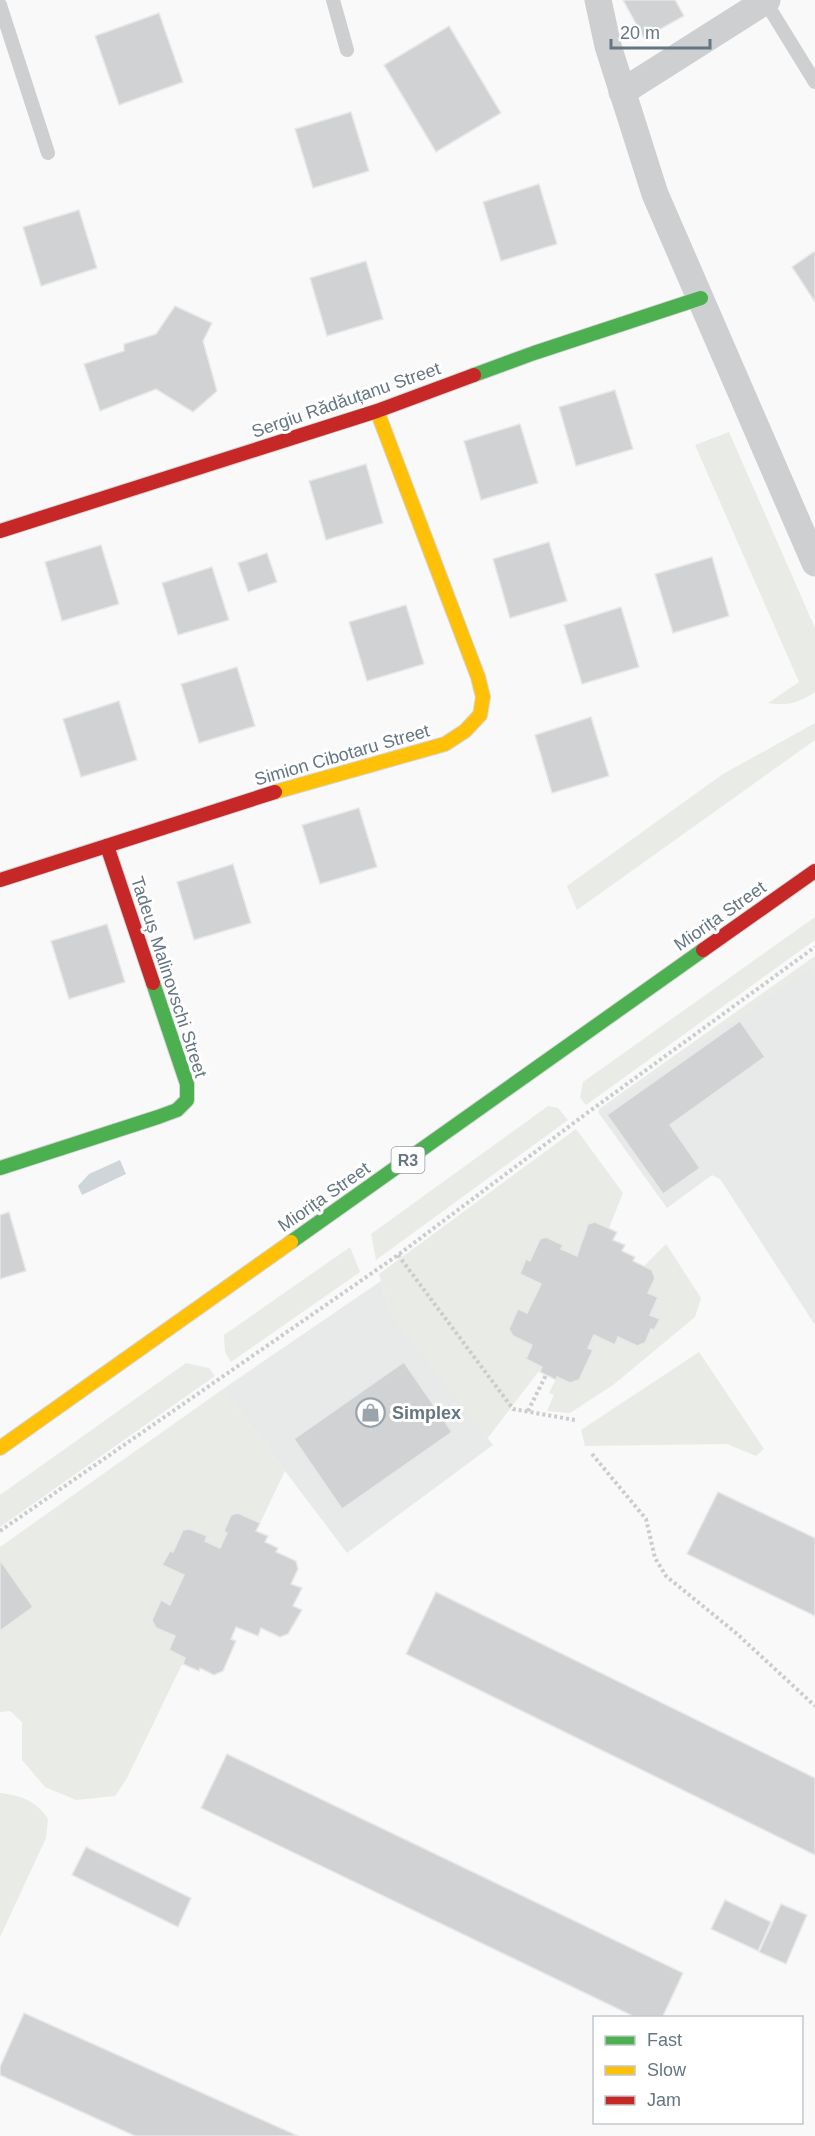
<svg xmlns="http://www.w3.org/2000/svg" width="815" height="2136" viewBox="0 0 815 2136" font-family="Helvetica,sans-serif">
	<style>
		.built { fill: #e8e9e9 }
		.green { fill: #e8ebe6 }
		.water { fill: #ced6d9 }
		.building { fill: #d0d2d3; stroke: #e8e8e8; stroke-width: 1.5 }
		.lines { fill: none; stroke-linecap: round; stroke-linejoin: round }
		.fast-casing { stroke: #d5d6d7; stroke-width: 16 }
		.slow-casing { stroke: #d5d6d7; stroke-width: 16 }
		.jam-casing { stroke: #d5d6d7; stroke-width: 16 }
		.path { stroke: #cbcccd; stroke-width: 4; stroke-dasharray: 3 3; stroke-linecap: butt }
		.lane { stroke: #cecfd0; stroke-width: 14 }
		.street { stroke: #cecfd0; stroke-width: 27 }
		.fast { stroke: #4caf50; stroke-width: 14 }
		.slow { stroke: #ffc107; stroke-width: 14 }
		.jam { stroke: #c62828; stroke-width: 14 }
		.labels { text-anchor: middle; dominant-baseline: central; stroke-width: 6; stroke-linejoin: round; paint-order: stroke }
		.shield { fill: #fff; stroke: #939fa8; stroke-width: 1.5 }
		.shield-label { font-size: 16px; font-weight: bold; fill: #657683 }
		.street-label { font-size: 18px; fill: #657683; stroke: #fff }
		.poi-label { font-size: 18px; font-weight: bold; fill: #657683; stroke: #fff; text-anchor: start }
	</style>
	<rect width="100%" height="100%" fill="#f9f9f9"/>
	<g class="built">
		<path d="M811,967L815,974V1325L720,1179L712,1175L667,1208L598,1112Z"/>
		<path d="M381,1281L390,1312L493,1445L347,1553L223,1389Z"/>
	</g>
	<g class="green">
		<path d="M729,432L815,628V692C798,703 788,706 768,703L799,682L695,445Z"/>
		<path d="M815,723V740L577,910L567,886L723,774Z"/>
		<path d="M815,917V940L586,1105L580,1098L583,1082Z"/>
		<path d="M815,956V974L810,968L598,1112L599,1109Z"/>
		<path d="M548,1106L558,1108L568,1120L376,1260L371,1234Z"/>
		<path d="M576,1129L623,1193L609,1228L595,1222L588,1224L577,1256L561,1249L563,1245L546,1237L540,1239L530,1261L526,1260L520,1274L541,1284L527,1313L518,1309L509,1329L513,1336L532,1345L526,1359L542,1367L487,1439L390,1312L379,1274Z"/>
		<path d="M666,1244L701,1298L695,1317L613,1385L570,1413L547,1411L554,1395L549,1393L557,1377L570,1383L579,1379L593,1350L588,1348L594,1335L614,1345L618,1337L637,1346L645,1343L651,1329L659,1319L650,1315L658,1297L648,1293L655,1278L652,1270L644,1266Z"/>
		<path d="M350,1247L360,1272L231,1362L225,1352L224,1335Z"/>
		<path d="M699,1352L764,1449L756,1456L727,1444L585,1446L581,1430Z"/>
		<path d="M186,1363L209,1368L215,1376L0,1527V1495Z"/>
		<path d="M223,1389L285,1471L260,1523L224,1531L227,1533L220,1548L205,1541L206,1536L190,1529L183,1530L173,1552L169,1551L163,1565L184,1575L170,1605L161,1601L152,1620L156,1628L175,1636L169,1650L185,1658L126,1780L115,1796L76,1800L45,1787L22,1760V1722L10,1711L0,1712V1631L33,1607L0,1560V1547Z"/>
		<path d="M0,1793C22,1796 35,1800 48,1819L46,1838L0,1937Z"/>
	</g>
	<path class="water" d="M120,1160L126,1174L82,1195L78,1186L89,1174Z"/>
	<g class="building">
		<path d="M623,0H675L684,16L644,38Z"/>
		<path d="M159,13L183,82L119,105L95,36Z"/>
		<path d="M449,26L501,113L436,152L384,65Z"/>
		<path d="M351,112L369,171L313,188L295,129Z"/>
		<path d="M539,184L557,244L501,261L483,202Z"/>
		<path d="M79,210L97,268L41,286L23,227Z"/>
		<path d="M815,251V302L792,267Z"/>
		<path d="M366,261L383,319L327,336L310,278Z"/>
		<path d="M175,306L212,323L203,341L217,391L193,412L156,389L100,411L84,364L124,351V344L156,334Z"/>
		<path d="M615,390L633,449L576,466L559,407Z"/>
		<path d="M520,424L538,483L481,500L464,441Z"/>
		<path d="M366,464L383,523L326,540L309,481Z"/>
		<path d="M549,542L567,601L510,618L493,559Z"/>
		<path d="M101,545L119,604L62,621L45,562Z"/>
		<path d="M267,553L277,582L248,592L238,563Z"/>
		<path d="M712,557L729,616L673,633L655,574Z"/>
		<path d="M212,567L229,620L178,635L162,583Z"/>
		<path d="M406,605L424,664L367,681L349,622Z"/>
		<path d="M621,607L639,667L582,684L564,625Z"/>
		<path d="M237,667L255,726L199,743L181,684Z"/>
		<path d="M119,701L137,760L81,777L63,719Z"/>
		<path d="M591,717L609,776L552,793L535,735Z"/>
		<path d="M359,808L377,867L320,884L302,825Z"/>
		<path d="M233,864L251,923L194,940L177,882Z"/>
		<path d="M107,924L125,982L69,999L51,941Z"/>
		<path d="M740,1021L765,1057L670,1125L700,1168L663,1194L607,1115Z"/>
		<path d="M9,1212L26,1271L0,1279V1215Z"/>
		<path d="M595,1222L617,1232L613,1240L625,1245L622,1251L635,1257L633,1261L652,1270L655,1278L648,1293L658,1297L650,1315L660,1319L654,1330L651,1329L645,1343L637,1346L618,1337L615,1345L594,1335L588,1348L593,1350L579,1380L570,1383L557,1377L556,1380L540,1372L542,1367L526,1359L532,1345L513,1336L509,1329L518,1309L527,1313L541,1284L520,1274L526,1259L530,1261L540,1239L546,1237L563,1245L561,1249L577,1256L588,1224Z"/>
		<path d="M404,1362L452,1432L342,1509L294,1439Z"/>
		<path d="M718,1492L815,1538V1616L687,1554Z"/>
		<path d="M238,1513L260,1523L256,1531L268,1536L265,1542L278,1548L276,1552L296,1561L298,1569L291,1584L302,1588L293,1606L302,1610L288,1634L280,1637L261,1628L258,1636L236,1627L231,1639L236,1641L223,1671L214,1675L200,1668L199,1671L183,1664L185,1658L169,1650L175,1636L156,1628L152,1620L161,1600L170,1605L184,1575L162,1565L170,1551L173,1552L183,1530L190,1529L207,1536L205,1541L220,1548L227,1533L224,1531L231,1515Z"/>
		<path d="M0,1560L33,1607L0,1631Z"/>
		<path d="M436,1592L815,1778V1855L406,1654Z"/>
		<path d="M227,1754L683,1973L662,2018H637L201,1808Z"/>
		<path d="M86,1847L191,1898L178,1927L72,1875Z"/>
		<path d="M725,1900L771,1922L758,1951L711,1929Z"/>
		<path d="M781,1904L807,1915L786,1964L759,1952Z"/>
		<path d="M24,2013L298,2136H135L0,2075V2067Z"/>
	</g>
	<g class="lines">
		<defs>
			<g id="fast">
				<path d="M474,375L534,353L701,298"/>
				<path d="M0,1168L158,1117L177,1110L187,1100V1084L153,983"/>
				<path d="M291,1242L703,950"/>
			</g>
			<g id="slow">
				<path d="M275,792L445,744L465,731L480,715L483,697L478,677L377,411"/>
				<path d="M0,1448L291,1242"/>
			</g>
			<g id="jam">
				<path d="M0,531L377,411L474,375"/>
				<path d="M107,846L153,983"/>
				<path d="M0,880L275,792"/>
				<path d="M703,950L815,871"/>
			</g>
		</defs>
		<use href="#fast" class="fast-casing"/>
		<use href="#slow" class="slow-casing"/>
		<use href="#jam" class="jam-casing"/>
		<g class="path">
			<path d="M398,1255L513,1409L575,1420"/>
			<path d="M528,1411L546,1375"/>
			<path d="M592,1454L646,1519L655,1558L666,1576L736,1633L815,1706"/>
			<path d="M0,1531L398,1255L583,1116L815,947"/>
		</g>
		<g class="lane">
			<path d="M333,0L347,50"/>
			<path d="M765,1L815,82"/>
			<path d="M0,5L48,153"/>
		</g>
		<g class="street">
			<path d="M598,0L608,46L655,194L815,563"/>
			<path d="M622,92L767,0"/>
		</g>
		<use href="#fast" class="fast"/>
		<use href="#slow" class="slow"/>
		<use href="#jam" class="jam"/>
	</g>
	<defs>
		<symbol id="shop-ring" viewBox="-11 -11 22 22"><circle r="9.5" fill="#fff" stroke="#99a4ac" stroke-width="1.5"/><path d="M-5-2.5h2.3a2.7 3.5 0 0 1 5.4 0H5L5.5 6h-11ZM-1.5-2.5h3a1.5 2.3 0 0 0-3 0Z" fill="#99a4ac"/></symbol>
	</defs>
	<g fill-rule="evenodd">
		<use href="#shop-ring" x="354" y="1396" width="33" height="33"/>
	</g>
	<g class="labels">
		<rect class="shield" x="391.5" y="1147" width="33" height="26" rx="4.5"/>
		<g class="shield-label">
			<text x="408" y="1160">R3</text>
		</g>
		<g class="street-label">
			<text transform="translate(346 400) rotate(-19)">Sergiu Rădăuțanu Street</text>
			<text transform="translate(342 755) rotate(-16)">Simion Cibotaru Street</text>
			<text transform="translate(720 916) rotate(-35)">Miorița Street</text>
			<text transform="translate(169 977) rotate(72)">Tadeuș Malinovschi Street</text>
			<text transform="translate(324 1197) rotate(-35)">Miorița Street</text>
		</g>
		<g class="poi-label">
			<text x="392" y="1413">Simplex</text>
		</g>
	</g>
	<rect x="593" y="2016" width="210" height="108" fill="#ffffff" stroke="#c1c8cd" stroke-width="1.5"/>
	<rect x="605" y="2036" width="30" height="9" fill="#4caf50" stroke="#c1c8cd" stroke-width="1.5"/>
	<text x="647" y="2046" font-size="18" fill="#657683">Fast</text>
	<rect x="605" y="2066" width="30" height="9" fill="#ffc107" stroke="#c1c8cd" stroke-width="1.5"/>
	<text x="647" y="2076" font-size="18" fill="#657683">Slow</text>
	<rect x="605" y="2096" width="30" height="9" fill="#c62828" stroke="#c1c8cd" stroke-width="1.5"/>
	<text x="647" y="2106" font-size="18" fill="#657683">Jam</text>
	<path d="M611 39v9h99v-9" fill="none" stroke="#657683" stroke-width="3"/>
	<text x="620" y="39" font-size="18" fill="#657683" stroke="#ffffff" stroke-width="4.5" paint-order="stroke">20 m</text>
</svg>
